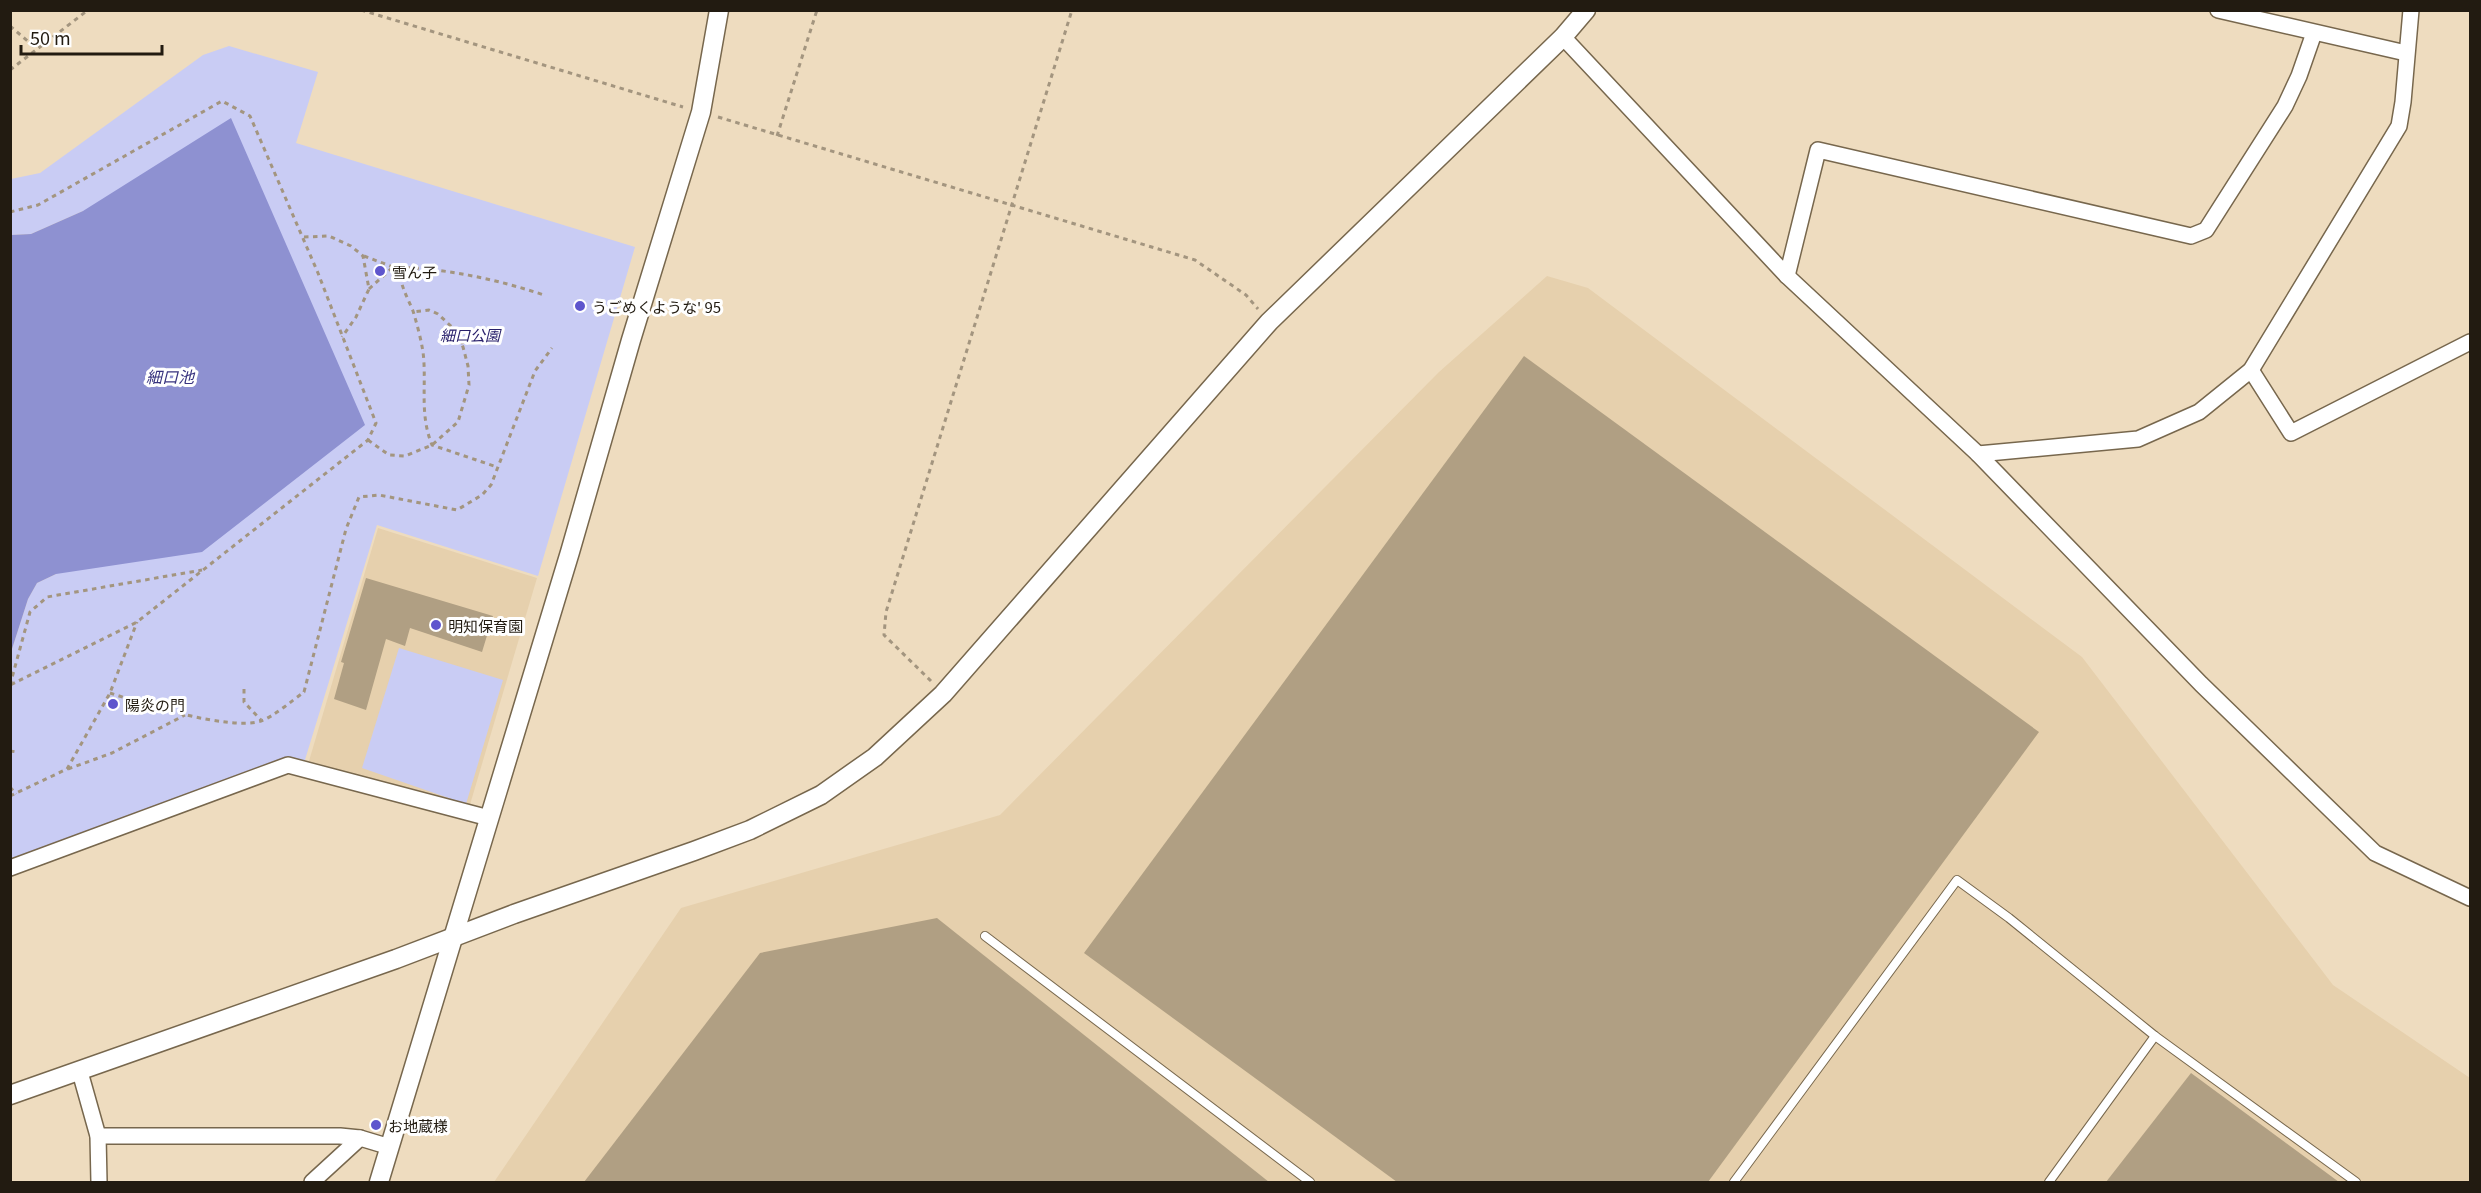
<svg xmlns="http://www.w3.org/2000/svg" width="2481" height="1193" viewBox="0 0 2481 1193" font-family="Georgia,'Noto Sans JP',serif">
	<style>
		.built { fill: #e6d0ad }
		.green { fill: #c9ccf4 }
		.water { fill: #8e91d1 }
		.building { fill: #b09f83 }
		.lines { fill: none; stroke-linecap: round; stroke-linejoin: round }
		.service-casing { stroke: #77674d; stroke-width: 10 }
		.minor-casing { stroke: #77674d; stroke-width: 18 }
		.tertiary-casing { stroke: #77674d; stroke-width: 21 }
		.path { stroke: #a3957f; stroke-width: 3; stroke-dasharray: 4.5 4.5; stroke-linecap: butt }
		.service { stroke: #fff; stroke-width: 8 }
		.minor { stroke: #fff; stroke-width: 15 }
		.tertiary { stroke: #fff; stroke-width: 18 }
		.poi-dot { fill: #5e55cd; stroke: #fff; stroke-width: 2 }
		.labels { text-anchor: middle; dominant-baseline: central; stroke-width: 6; stroke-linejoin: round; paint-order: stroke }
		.poi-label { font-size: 15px; fill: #221b11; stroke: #fff; text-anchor: start }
		.park-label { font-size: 15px; font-style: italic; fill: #29206b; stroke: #fff }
		.water-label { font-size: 16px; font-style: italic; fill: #38337f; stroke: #fff }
	</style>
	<rect width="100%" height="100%" fill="#eedcbf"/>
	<g class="built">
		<path d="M1547,276L1588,288L2082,657L2333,985L2470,1078V1182H494L681,908L1000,815L1439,372Z"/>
		<path d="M378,528L537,578L469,808L309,761Z"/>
	</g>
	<g class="green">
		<path d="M229,46L318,72L296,143L635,247L538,576L377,525L304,763L131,815L11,859V652L28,599L37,583L56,574L83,211L31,234L11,235V179L40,173L203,55Z"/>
		<path d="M399,648L503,680L466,804L362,768Z"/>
	</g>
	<path class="water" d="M231,118L365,425L202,552L56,574L37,583L28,599L11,652V235L31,234L83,211Z"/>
	<g class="building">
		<path d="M1524,356L2039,732L1708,1182H1397L1084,953Z"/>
		<path d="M366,578L493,616L482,652L410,628L405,646L386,639L366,710L334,699L344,663L341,662Z"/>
		<path d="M937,918L1269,1182H584L760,953Z"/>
		<path d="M2191,1073L2339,1182H2106Z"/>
	</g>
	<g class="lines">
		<defs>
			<g id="service">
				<path d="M985,936L1310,1182"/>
				<path d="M1734,1182L1957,880L2009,918L2155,1036L2356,1182"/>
				<path d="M2049,1182L2155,1036"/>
			</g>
			<g id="minor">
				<path d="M2218,10L2406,53"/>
				<path d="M1563,37L1787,276L1978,454L2201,684L2375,853L2470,898"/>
				<path d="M1787,276L1818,150L2191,236L2206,230L2285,106L2299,76L2314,33"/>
				<path d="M2251,370L2291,433L2470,342"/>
				<path d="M1978,454L2138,439L2199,412L2251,370L2399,126L2403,102L2411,10"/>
				<path d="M10,868L288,765L489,818"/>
				<path d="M80,1072L98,1136L99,1182"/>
				<path d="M98,1136H340L360,1138L390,1147"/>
				<path d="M312,1182L360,1138"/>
			</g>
			<g id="tertiary">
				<path d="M10,1095L396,959L514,914L694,851L750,830L821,795L875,757L943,694L1269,322L1563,37L1586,10"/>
				<path d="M379,1182L570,552L631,340L701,112L719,10"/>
			</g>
		</defs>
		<use href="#service" class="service-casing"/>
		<use href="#minor" class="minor-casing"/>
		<use href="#tertiary" class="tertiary-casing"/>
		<g class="path">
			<path d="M361,10L683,107"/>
			<path d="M10,26L37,49"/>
			<path d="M10,70L88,10"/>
			<path d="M718,117L1195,260L1246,295L1258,309"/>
			<path d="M777,136L817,10"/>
			<path d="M10,212L38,205L222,101L250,116L318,273L376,423L368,440L137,622L10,685"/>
			<path d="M304,237L329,236L351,246L363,256L369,289L356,317L342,337"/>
			<path d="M364,256L393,267"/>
			<path d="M400,267C399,284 407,296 413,311C417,324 421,339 423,352C427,384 419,413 432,445L497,467"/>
			<path d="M369,289L393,267C444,268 496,279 544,295"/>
			<path d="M461,343L476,339"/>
			<path d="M368,440L389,455L405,456L432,445L458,422L469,385L468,366L463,347L454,329L438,314L429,310L413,312"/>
			<path d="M931,681L884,635L886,612L1072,10"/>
			<path d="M10,685L30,612L47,597L202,570"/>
			<path d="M244,689V702L261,720"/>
			<path d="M110,693C143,704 229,731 261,721C273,717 293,700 304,692L346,529L359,497L379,495L457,510L482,495L491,485L535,371L552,348"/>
			<path d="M10,751L17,752"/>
			<path d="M68,769L112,753L185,715"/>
			<path d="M10,787L16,794"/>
			<path d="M10,796L67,769L110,693L137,622"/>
		</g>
		<use href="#service" class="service"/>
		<use href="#minor" class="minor"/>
		<use href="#tertiary" class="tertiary"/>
	</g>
	<g class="poi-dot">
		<circle cx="380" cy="271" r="6"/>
		<circle cx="580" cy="306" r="6"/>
		<circle cx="436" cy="625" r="6"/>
		<circle cx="113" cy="704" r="6"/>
		<circle cx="376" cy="1125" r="6"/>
	</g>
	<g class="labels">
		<g class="poi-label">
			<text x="392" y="271">雪ん子</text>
			<text x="592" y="306">うごめくような' 95</text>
			<text x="448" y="625">明知保育園</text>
			<text x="125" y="704">陽炎の門</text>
			<text x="388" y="1125">お地蔵様</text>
		</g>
		<g class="park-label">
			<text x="470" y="334">細口公園</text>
		</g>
		<g class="water-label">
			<text x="170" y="376">細口池</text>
		</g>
	</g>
	<rect width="2481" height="1193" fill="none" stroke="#221b11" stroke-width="24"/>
	<path d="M21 45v9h141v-9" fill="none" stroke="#221b11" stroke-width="3"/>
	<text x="30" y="45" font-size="18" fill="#221b11" stroke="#ffffff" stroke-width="4.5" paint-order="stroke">50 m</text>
</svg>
